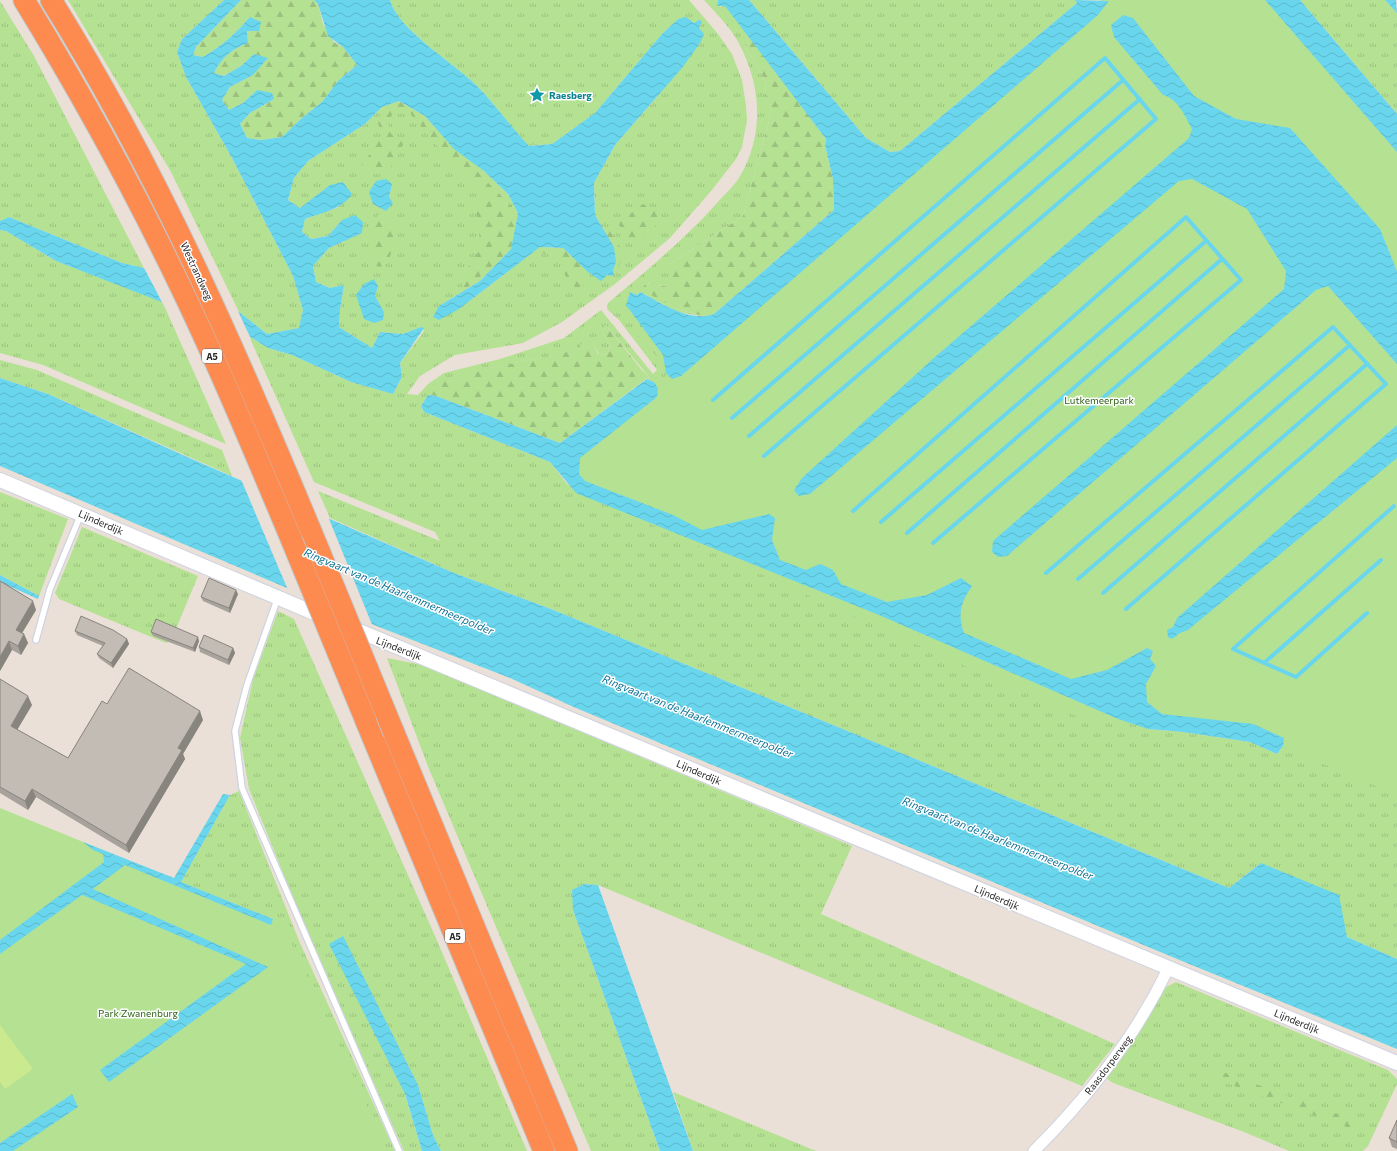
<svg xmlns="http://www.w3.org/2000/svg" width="1397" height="1151" viewBox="0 0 1397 1151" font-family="Commissioner,sans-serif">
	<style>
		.grass { fill: url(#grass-tufts); fill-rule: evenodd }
		.forest { fill: url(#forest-firs) }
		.park { fill: #b5e193 }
		.pitch { fill: #cbe98f }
		.water { fill: url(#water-waves) }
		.pier { fill: #eae0d8 }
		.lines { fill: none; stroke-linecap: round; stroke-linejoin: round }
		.stream { stroke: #69d6ed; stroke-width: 4 }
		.service-casing { stroke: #cdd3e0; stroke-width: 8 }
		.minor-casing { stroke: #cdd3e0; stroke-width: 13 }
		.tertiary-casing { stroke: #cdd3e0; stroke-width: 16 }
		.motorway-casing { stroke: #c3c3c3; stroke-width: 23 }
		.service { stroke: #fff; stroke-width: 5.5 }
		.minor { stroke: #fff; stroke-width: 11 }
		.tertiary { stroke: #fff; stroke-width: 14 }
		.motorway { stroke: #fd8b50; stroke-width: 21 }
		.motorway-bridge-casing { stroke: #c3c3c3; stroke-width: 23; stroke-linecap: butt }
		.motorway-bridge { stroke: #fd8b50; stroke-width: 21 }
		.wall { fill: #a7a29b }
		.shaded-wall { fill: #88847e }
		.building { fill: #c2bcb4; stroke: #88847e }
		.labels { text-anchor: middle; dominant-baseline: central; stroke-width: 3; stroke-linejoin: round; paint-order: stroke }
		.shield { fill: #fff; stroke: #686868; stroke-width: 1 }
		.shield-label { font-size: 9px; font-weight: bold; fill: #272727 }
		.culture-label { font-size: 10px; font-weight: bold; fill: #0d838f; stroke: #fff; text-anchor: start }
		.street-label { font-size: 10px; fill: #272727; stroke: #fff }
		.park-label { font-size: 10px; fill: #2f6219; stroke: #fff }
		.water-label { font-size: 11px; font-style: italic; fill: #0d7294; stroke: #fff }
	</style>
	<defs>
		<pattern id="grass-tufts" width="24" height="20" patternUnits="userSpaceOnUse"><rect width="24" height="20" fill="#b5e193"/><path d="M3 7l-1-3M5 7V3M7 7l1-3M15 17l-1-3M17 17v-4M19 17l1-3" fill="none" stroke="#9cc17f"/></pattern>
		<pattern id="forest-firs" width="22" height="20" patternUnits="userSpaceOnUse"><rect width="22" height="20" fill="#b5e193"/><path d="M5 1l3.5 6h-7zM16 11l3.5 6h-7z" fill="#9cc17f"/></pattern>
		<pattern id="water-waves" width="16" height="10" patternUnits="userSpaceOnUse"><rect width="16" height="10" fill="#69d6ed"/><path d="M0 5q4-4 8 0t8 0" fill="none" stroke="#5bb8cb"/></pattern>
	</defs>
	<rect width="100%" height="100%" fill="#eae0d8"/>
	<g class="grass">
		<path d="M68,0H224L182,39L177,52L186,77L232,158L293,276L303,310L300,328L267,334L239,312L171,172Z"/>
		<path d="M390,0H689L718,34L732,54L742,80L746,106L747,120L742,147L736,159L712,190L670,238L615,284L562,322L523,343L455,355L420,376L407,394L418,395L428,384L444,373L500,359L564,338L601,310L653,374L657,370L619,320L607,309L608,303C646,271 684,240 717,203C724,195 733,187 739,178C767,132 761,76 732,32C724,21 713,10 704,0H718L717,3L720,7L725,5L749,36L746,48L766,82L765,98L772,110L743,216L669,265V287L646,283L677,309L706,317L678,312L640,292L637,295L630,293L629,300L1397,793V959L1347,937L1261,863L1229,888L551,609L454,573L330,518L318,491L440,541L435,532L314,482L249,336L268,348L292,355L351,382L393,394L402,377L400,363L424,331L421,327L403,334L380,332L372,348L339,327L340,309L344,285L330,288L316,282L313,266L329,248L345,241L342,220L328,236L311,239L302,232L305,219L339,207L314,198L300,208L288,200L294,178L308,161L365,124L382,107L399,101L484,171L508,194L518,213L511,249L480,281L439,306L459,309L540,247L613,270L614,247L595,215L594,183L615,145L657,97L701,24L678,19L662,34L595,113L552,144L528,146C511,127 495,104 476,85C454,63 397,29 390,0ZM376,181L392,184L389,197ZM606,325L649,377L647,379L654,382L702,530L1283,746L1277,754L1250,742L1183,732L1148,729L567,484L550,462L424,412L421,406L428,395L490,368L568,352L591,340L599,354L606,355L611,347L603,333Z"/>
		<path d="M749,0H1075L1077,3L900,151L890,152L866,138Z"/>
		<path d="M1300,0H1385L1397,13V114Z"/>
		<path d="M0,1L34,56L144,268L122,263L9,217L0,221Z"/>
		<path d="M0,230L6,231L56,261L162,301L226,444L43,365L0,353Z"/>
		<path d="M0,360L37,370L222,450L232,476L48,394L0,378Z"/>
		<path d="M0,492L68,519L39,596L0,575Z"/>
		<path d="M82,527L198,576L171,641L166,643L59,599L55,593Z"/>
		<path d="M278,611L294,619L435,936L527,1151H441L433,1135L418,1085L405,1095L422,1151H404L311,942L249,789L240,738L253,679Z"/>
		<path d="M387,658L422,665L852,846L821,914L1115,1044L1082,1086L598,885L584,884L573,910L660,1151H591L429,769Z"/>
		<path d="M239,791L300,943L395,1151H361L0,1120L273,919L181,882L230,795Z"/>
		<path d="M1176,982L1388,1070L1397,1079V1084L1368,1146L1363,1151H1289L1244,1132L1113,1083L1106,1078L1166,987Z"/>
		<path d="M673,1092L816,1151H693Z"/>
	</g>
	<g class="forest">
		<path d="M241,0H314L318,4L323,24L334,42L343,47L357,65L338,81L322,102L302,118L282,137L261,140L247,138L240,124L250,113L274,99L257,90L243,103L229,110L222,100L230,87L253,75L254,54L241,66L224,76L214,73C222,57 232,49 248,43L247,31L250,17C236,33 222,46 203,57L193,55L196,47Z"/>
		<path d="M392,0H397V3L406,13L405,21Z"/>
		<path d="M749,36L826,139L825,145L833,179L834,210L714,314L706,317L677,309L642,290L646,283L669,287V265L743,216L772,110L765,98L766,82L746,48Z"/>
		<path d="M399,101L425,116L454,148L518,213L511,249L464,291L461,278L481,248L476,210L488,195L449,160L409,112L392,115L388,121L390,133L405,141L386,176L360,169L382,135L378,123L382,107Z"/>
		<path d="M643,204L656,210L661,221L636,243L627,239L618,223Z"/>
		<path d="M382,212L397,227L389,261L380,267L373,265L372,222Z"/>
		<path d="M607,227L616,239L624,256L617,269L613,270L616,262L604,230Z"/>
		<path d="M540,247L563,248L585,269L583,297L565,275L557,254L544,253L537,257H527L522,263L521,271L510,269Z"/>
		<path d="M606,325L641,369L649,377L560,443L436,396L428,395L431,386L437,383L490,368L567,352L591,339L598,354L606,355L611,347L603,333Z"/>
		<path d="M641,325L663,355L664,364L635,332L633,326Z"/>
		<path d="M1215,1069L1356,1121L1352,1129L1210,1077Z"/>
	</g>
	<g class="park">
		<path d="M1101,0H1274L1397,140V795L1252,733L1087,721L579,492L577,451L1005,88Z"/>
		<path d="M0,808L282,923L388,1151H0Z"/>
	</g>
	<path class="pitch" d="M0,1025L33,1069L5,1089L0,1082Z"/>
	<g class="water">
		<path d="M224,0H241L196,47L193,55L203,57C222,46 236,33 250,17L261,22L259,31H247L248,43C232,49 222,57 214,73L224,76L241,66L254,54L268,58L253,75L230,87L222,100L229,110L243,103L257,90L272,93L274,99L250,113L240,124L247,138L261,140L282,137L302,118L322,102L338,81L357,65L343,47L328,36L318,4L314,0H390C397,29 454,63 476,85C495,104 511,127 529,146L552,144L595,113L662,34L678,19L686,17L694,23L699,20L702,21L699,28L704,34L700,43L682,68L615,145L594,183L595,215L614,247L616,262L613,270L614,276L607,275L601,281L588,272L563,248L540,247L459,309L439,320L433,317L439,306L480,281L511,249L518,213L508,194L484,171L454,149L425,116L399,101L382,107L365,124L308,161L294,178L288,200L300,208L330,185L343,182L352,194C343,209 321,213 305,219L302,232L311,239L328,236L342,220L355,215L363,222L362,233L329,248L313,266L316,282L330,288L344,285L340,309L339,327L372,348L380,332L403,334L421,327L424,328L400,363L402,377L393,394L351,382L292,355L268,348L249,336L56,261L6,231L0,230V221L9,217L122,263L144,268L239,312L267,334L299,328L303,310L293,276L232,158L186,77L177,52L182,39Z"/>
		<path d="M718,0H749L866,138L890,152L900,151L1077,3L1075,0L1109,1L1098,15L681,376L672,379L666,373L663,355L626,305L630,292L637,295L640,292C662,303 689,323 714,314L834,210L833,179L825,145L826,139L725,6H717Z"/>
		<path d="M1265,0H1300L1397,114V152Z"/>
		<path d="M1385,0H1396L1397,13Z"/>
		<path d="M1123,15L1133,18L1194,96L1236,119L1290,128L1380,229L1397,271V364L1328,286L1316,290L1007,556L998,557L992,552L993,541L1284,289L1286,271L1247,209L1192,179L1179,181L810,494L799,496L794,490L802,478L935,357L1189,138L1192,129C1185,116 1178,99 1163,95L1114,37L1111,25Z"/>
		<path d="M386,179L392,184L389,197L393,203L386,211L373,204L369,192L376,181Z"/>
		<path d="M374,279L378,286L375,296L384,312L383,320L374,323L364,319L356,295L364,284Z"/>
		<path d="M0,378L48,394L185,456L454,573L551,609L1229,888L1261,863L1339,895L1347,937L1397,959V1049L1177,959L576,708L510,678L374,625L0,466Z"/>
		<path d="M647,379L654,382L658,388L657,397L580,458L579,474L585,481L673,515L702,530L769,514L775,518L772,540L780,560L806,570L820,564L833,570L841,584L887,602L927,595L961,578L972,586C961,602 957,614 964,633L1071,679L1107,670L1147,648L1153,651L1150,659L1156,666L1146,684L1147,702L1162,714L1253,724L1284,738L1283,746L1277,754L1250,742L1183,732L1148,729L1118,719L879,615L576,493L550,462L424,412L421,406L428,395L436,396L560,443Z"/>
		<path d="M1397,425V458L1188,630L1180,633L1172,639L1168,637L1167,630L1173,627L1177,618Z"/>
		<path d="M0,575L39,596L38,599L0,582Z"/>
		<path d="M223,794L230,795L181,882L273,919L271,925L125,865L93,889L268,967L109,1082L100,1070L246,964L82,895L0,954V940L104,862L103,854L93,850L83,842L174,878Z"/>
		<path d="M584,884L598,885L693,1151H660L573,910L572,890Z"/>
		<path d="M343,936L418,1085L433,1135L441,1151H422L405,1094L329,944Z"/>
		<path d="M72,1094L78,1107L13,1151H0V1143Z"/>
	</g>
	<g class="pier">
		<path d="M143,266L237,309L251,339L163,304Z"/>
		<path d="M240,477L327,514L373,627L288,590Z"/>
	</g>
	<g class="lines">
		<g class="stream">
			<path d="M713,400L1105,58L1156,119L764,456"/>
			<path d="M732,418L1123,80"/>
			<path d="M749,436L1140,99"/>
			<path d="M853,511L1186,217L1241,280L933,543"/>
			<path d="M881,522L1206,241"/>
			<path d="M907,533L1222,259"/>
			<path d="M1046,573L1333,327L1386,384L1126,609"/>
			<path d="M1078,579L1350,345"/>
			<path d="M1103,593L1367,364"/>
			<path d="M1367,613L1296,677L1233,649L1394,506"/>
			<path d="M1264,663L1381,560"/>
		</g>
		<defs>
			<g id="service">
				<path d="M278,597L247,685L235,731L242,788L399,1151"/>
				<path d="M36,640L50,589L81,514"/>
			</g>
			<path id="minor" d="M1034,1151C1088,1097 1135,1038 1168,969"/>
			<g id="tertiary">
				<path d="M0,480L326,618"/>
				<path d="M347,626L1397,1063"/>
			</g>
			<g id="motorway">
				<path d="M24,0C76,85 125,173 169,263C214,354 253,448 292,541"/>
				<path d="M51,0C160,174 242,364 320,553"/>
				<path d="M366,721L544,1151"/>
				<path d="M394,733L567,1151"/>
			</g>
		</defs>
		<use href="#service" class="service-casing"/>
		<use href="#minor" class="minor-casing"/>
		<use href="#tertiary" class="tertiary-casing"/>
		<use href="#motorway" class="motorway-casing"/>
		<use href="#service" class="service"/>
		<use href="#minor" class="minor"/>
		<use href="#tertiary" class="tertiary"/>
		<use href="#motorway" class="motorway"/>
		<defs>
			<g id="motorway-bridge">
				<path d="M292,541L366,721"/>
				<path d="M320,553L394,733"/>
			</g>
		</defs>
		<use href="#motorway-bridge" class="motorway-bridge-casing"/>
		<use href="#motorway-bridge" class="motorway-bridge"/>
	</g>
	<g class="wall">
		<path d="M0,581L36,610L22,633L24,634L28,643L21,655L12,650L0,671Z"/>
		<path d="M238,594L230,613L203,601L201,597Z"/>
		<path d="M75,631L127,639L129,644L113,668L99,658L97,654L103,646L77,635Z"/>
		<path d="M151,632L199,641L195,652L153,636Z"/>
		<path d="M199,647L233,648L235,653L229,665L200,652Z"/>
		<path d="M0,679L32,705L17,730L68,758L107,704L203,720L183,754L185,759L129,853L36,797L28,810L0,793Z"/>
		<path d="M1397,1120V1149L1392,1147L1389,1138Z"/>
	</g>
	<g class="shaded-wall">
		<path d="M236,590L238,594L230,613L229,608Z"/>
		<path d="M33,601L36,610L19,638L16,630Z"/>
		<path d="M24,634L28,643L21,655L18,646Z"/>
		<path d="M198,637L199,641L195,652L193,648Z"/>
		<path d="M127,639L129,644L113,668L111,663Z"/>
		<path d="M9,641L12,650L0,671V657Z"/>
		<path d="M233,648L235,653L229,665L228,660Z"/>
		<path d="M28,696L32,705L14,735L11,726Z"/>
		<path d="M200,711L203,720L183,754L185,759L129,853L126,845L178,748Z"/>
		<path d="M32,789L36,797L28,810L25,801Z"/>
	</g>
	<g class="building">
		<path d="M209,578L236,590L229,608L201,597Z"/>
		<path d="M0,581L33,601L16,630L24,634L18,646L9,641L0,657Z"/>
		<path d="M81,616L113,630L127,639L111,663L97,654L105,643L75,631Z"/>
		<path d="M156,619L198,637L193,648L151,632Z"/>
		<path d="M204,635L233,648L228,660L199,647Z"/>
		<path d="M129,668L200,711L178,748L182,750L126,845L32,789L25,801L0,787V679L28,696L11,726L68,758L102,701L107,704Z"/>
		<path d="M1397,1120V1142L1389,1138Z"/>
	</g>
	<defs>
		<symbol id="sight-bare" viewBox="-9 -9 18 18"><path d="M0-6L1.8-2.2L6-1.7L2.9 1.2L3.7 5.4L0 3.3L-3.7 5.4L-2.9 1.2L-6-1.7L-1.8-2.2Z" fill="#0f9aa8" stroke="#fff" stroke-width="2.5" paint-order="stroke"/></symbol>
	</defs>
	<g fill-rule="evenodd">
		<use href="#sight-bare" x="526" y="84" width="22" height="22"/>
	</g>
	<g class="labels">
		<g class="shield">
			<rect x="202" y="349" width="20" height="14" rx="3"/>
			<rect x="445" y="929" width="20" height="14" rx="3"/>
		</g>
		<g class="shield-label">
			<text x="212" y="356">A5</text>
			<text x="455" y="936">A5</text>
		</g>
		<g class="culture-label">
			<text x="549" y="95">Raesberg</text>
		</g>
		<g class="street-label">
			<text transform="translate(197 271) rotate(65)">Westrandweg</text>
			<text transform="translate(101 522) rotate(23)">Lijnderdijk</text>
			<text transform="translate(399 648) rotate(21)">Lijnderdijk</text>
			<text transform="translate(699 772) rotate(23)">Lijnderdijk</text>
			<text transform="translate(997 897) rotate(23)">Lijnderdijk</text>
			<text transform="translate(1297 1021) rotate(22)">Lijnderdijk</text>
			<text transform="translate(1108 1065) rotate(-53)">Raasdorperweg</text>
		</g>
		<g class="park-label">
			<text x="1099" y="400">Lutkemeerpark</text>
			<text x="138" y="1013">Park Zwanenburg</text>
		</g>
		<g class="water-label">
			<text transform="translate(399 591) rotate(23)">Ringvaart van de Haarlemmermeerpolder</text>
			<text transform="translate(698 716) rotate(22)">Ringvaart van de Haarlemmermeerpolder</text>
			<text transform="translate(998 838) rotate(22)">Ringvaart van de Haarlemmermeerpolder</text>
		</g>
	</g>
</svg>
